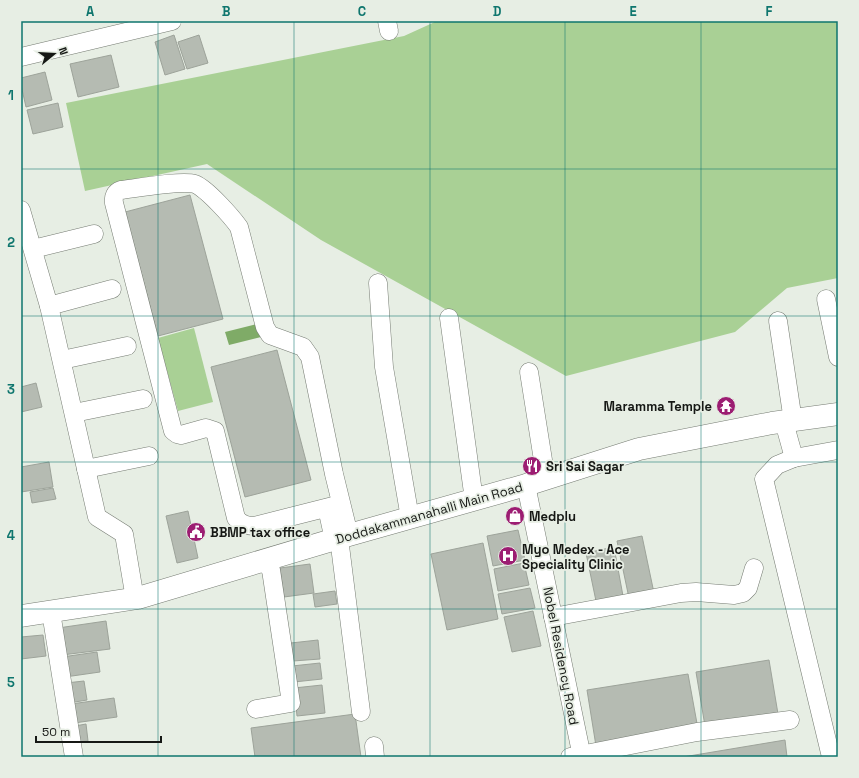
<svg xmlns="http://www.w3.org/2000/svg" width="859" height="778" viewBox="0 0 859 778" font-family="'Space Grotesk',sans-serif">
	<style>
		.green { fill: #a9d095 }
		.water { fill: #7fab67 }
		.building { fill: #b5bbb2; stroke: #9da39a }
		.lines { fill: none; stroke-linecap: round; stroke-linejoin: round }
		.street-casing { stroke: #767c73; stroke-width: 19 }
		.secondary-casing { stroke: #767c73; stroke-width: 23 }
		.street { stroke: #fff; stroke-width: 18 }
		.secondary { stroke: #fff; stroke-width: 22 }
		.grid { fill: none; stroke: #0f766e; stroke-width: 1; stroke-opacity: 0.55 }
		.labels { text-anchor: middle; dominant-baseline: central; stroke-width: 3.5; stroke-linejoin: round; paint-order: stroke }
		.poi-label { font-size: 13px; font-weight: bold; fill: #161815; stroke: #e7eee4; text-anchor: start }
		.street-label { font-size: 13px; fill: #161815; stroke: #e7eee4 }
		.neatline { fill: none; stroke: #0f766e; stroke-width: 1.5 }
		.grid-label { font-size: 13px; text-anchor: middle; font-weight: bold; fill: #0f766e }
	</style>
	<rect width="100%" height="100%" fill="#e7eee4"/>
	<g class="green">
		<path d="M437,21H838V278L787,288L735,332L566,376L321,240L207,164L85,191L66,103L404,36Z"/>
		<path d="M194,328L213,402L178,411L158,338Z"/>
	</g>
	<path class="water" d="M261,323L265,336L229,345L225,332Z"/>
	<g class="building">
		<path d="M174,35L185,69L165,75L155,42Z"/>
		<path d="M199,35L208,63L187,69L178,42Z"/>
		<path d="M111,55L119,87L78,97L70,64Z"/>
		<path d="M45,72L52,100L26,107L21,85V78Z"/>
		<path d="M58,103L63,127L33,134L27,110Z"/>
		<path d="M190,195L223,319L158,336L125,212Z"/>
		<path d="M277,350L311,480L245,497L211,367Z"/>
		<path d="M36,383L42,407L21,412V387Z"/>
		<path d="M49,462L53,487L21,492V467Z"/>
		<path d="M53,488L56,499L32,503L30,492Z"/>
		<path d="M188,511L198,558L177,563L166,516Z"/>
		<path d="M518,530L525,560L493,566L487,536Z"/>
		<path d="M642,536L654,593L629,598L617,541Z"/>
		<path d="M483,543L498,619L447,630L431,554Z"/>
		<path d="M614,547L623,596L596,601L586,553Z"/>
		<path d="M524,563L529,585L498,591L494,569Z"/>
		<path d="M310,564L314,593L284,597L280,568Z"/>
		<path d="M530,588L535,608L502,614L498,594Z"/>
		<path d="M335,591L337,604L315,607L313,594Z"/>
		<path d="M533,611L541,646L512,652L504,617Z"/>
		<path d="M106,621L110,649L62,655L58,628Z"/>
		<path d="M43,635L46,656L21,659V637Z"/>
		<path d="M318,640L320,659L293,661L291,643Z"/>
		<path d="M97,652L100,672L65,677L62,657Z"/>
		<path d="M769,660L778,714L705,726L696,672Z"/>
		<path d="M320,663L322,679L294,682L292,666Z"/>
		<path d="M688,674L698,729L596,746L587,690Z"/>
		<path d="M84,681L87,700L69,703L66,683Z"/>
		<path d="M322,685L325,713L297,716L294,688Z"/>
		<path d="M114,698L117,717L74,723L71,704Z"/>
		<path d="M355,714L361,757H255L251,728Z"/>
		<path d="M86,724L88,741L78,742L75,726Z"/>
		<path d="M785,740L787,757H683Z"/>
	</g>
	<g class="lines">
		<defs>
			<g id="street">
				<path d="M387,21L389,31"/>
				<path d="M21,57L172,21"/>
				<path d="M21,210L49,306L97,517L124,534L135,599"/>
				<path d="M33,249L94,234"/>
				<path d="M378,283L384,367L410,518"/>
				<path d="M826,299L838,357"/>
				<path d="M49,306L112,289"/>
				<path d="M449,318L474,500"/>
				<path d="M778,321L793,421"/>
				<path d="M62,360L127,346"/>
				<path d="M529,372L546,479"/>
				<path d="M74,413L143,399"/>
				<path d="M784,422L794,458"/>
				<path d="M86,469L149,456"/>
				<path d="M526,485L582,757"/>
				<path d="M341,504L254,526C246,526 241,524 236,518L215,431L206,428L181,435L177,434L173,431L114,203C113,197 115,192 121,190C137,188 182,180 195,184C207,189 231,216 239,227L265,327L270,335L303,347L310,357L334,474L349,535"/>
				<path d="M327,508L334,540"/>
				<path d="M339,538L361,712"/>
				<path d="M51,612L74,757"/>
				<path d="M553,617L681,593L696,592L734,595L743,593L748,588L754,568"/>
				<path d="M256,709L291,703L271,570L264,561"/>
				<path d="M374,746L375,757"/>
				<path d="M570,757L697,732L790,720"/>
				<path d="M831,757L764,479L777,465L794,458L838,450"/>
			</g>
			<path id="secondary" d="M21,616L138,598L349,535L526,485L639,449L772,423L838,414"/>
		</defs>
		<use href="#street" class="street-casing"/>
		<use href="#secondary" class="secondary-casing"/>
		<use href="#street" class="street"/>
		<use href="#secondary" class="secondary"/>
	</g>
	<path class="grid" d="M158,21V757M294,21V757M430,21V757M565,21V757M701,21V757M21,169H838M21,316H838M21,462H838M21,609H838"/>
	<defs>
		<symbol id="temple-disc" viewBox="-11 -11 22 22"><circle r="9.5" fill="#9c1d72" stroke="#e7eee4"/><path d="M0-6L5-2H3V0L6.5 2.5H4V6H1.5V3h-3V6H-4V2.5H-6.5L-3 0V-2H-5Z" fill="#fff"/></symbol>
		<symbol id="restaurant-disc" viewBox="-11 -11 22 22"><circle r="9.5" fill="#9c1d72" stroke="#e7eee4"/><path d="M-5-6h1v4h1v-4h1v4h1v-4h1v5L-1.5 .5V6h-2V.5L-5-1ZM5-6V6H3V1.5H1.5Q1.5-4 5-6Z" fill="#fff"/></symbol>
		<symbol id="shop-disc" viewBox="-11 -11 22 22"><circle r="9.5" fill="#9c1d72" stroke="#e7eee4"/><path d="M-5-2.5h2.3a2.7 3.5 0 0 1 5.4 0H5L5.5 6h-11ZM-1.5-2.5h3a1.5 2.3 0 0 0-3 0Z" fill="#fff"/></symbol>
		<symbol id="civic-disc" viewBox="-11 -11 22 22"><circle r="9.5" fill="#9c1d72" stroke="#e7eee4"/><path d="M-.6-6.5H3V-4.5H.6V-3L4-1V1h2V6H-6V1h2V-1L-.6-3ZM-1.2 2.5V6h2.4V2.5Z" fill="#fff"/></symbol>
		<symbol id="hospital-disc" viewBox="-11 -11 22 22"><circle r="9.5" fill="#9c1d72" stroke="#e7eee4"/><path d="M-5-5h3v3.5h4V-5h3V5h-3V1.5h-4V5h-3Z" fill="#fff"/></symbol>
	</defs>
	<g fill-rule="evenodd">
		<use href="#temple-disc" x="715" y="395" width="22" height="22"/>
		<use href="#restaurant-disc" x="521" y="455" width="22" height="22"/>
		<use href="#shop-disc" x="504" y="505" width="22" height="22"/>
		<use href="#civic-disc" x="185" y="521" width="22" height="22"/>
		<use href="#hospital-disc" x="497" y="545" width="22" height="22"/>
	</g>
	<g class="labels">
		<g class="poi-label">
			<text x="712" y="406" text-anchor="end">Maramma Temple</text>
			<text x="546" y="466">Sri Sai Sagar</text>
			<text x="529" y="516">Medplu</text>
			<text x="210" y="532">BBMP tax office</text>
			<text x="522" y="549">Myo Medex - Ace<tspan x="522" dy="15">Speciality Clinic</tspan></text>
		</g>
		<g class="street-label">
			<text transform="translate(429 513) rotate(-16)">Doddakammanahalli Main Road</text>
			<text transform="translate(561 656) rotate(79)">Nobel Residency Road</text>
		</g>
	</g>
	<rect width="859" height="778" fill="none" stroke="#e7eee4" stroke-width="44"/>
	<g transform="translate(54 54) rotate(72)" stroke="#e7eee4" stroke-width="3" paint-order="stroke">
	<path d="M0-3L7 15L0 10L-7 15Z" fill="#161815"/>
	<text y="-6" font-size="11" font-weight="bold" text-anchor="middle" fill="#161815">N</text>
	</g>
	<path d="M36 736v6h125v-6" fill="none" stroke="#161815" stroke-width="2"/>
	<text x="42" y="736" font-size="12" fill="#161815" stroke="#e7eee4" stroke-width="3" paint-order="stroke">50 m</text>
	<rect x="22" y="22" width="815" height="734" class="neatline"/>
	<g class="grid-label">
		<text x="90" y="16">A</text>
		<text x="226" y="16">B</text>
		<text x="362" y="16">C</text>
		<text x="497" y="16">D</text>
		<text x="633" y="16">E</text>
		<text x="769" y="16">F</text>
		<text x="11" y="100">1</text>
		<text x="11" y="247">2</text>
		<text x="11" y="394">3</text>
		<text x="11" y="540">4</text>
		<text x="11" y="687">5</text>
	</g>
</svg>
